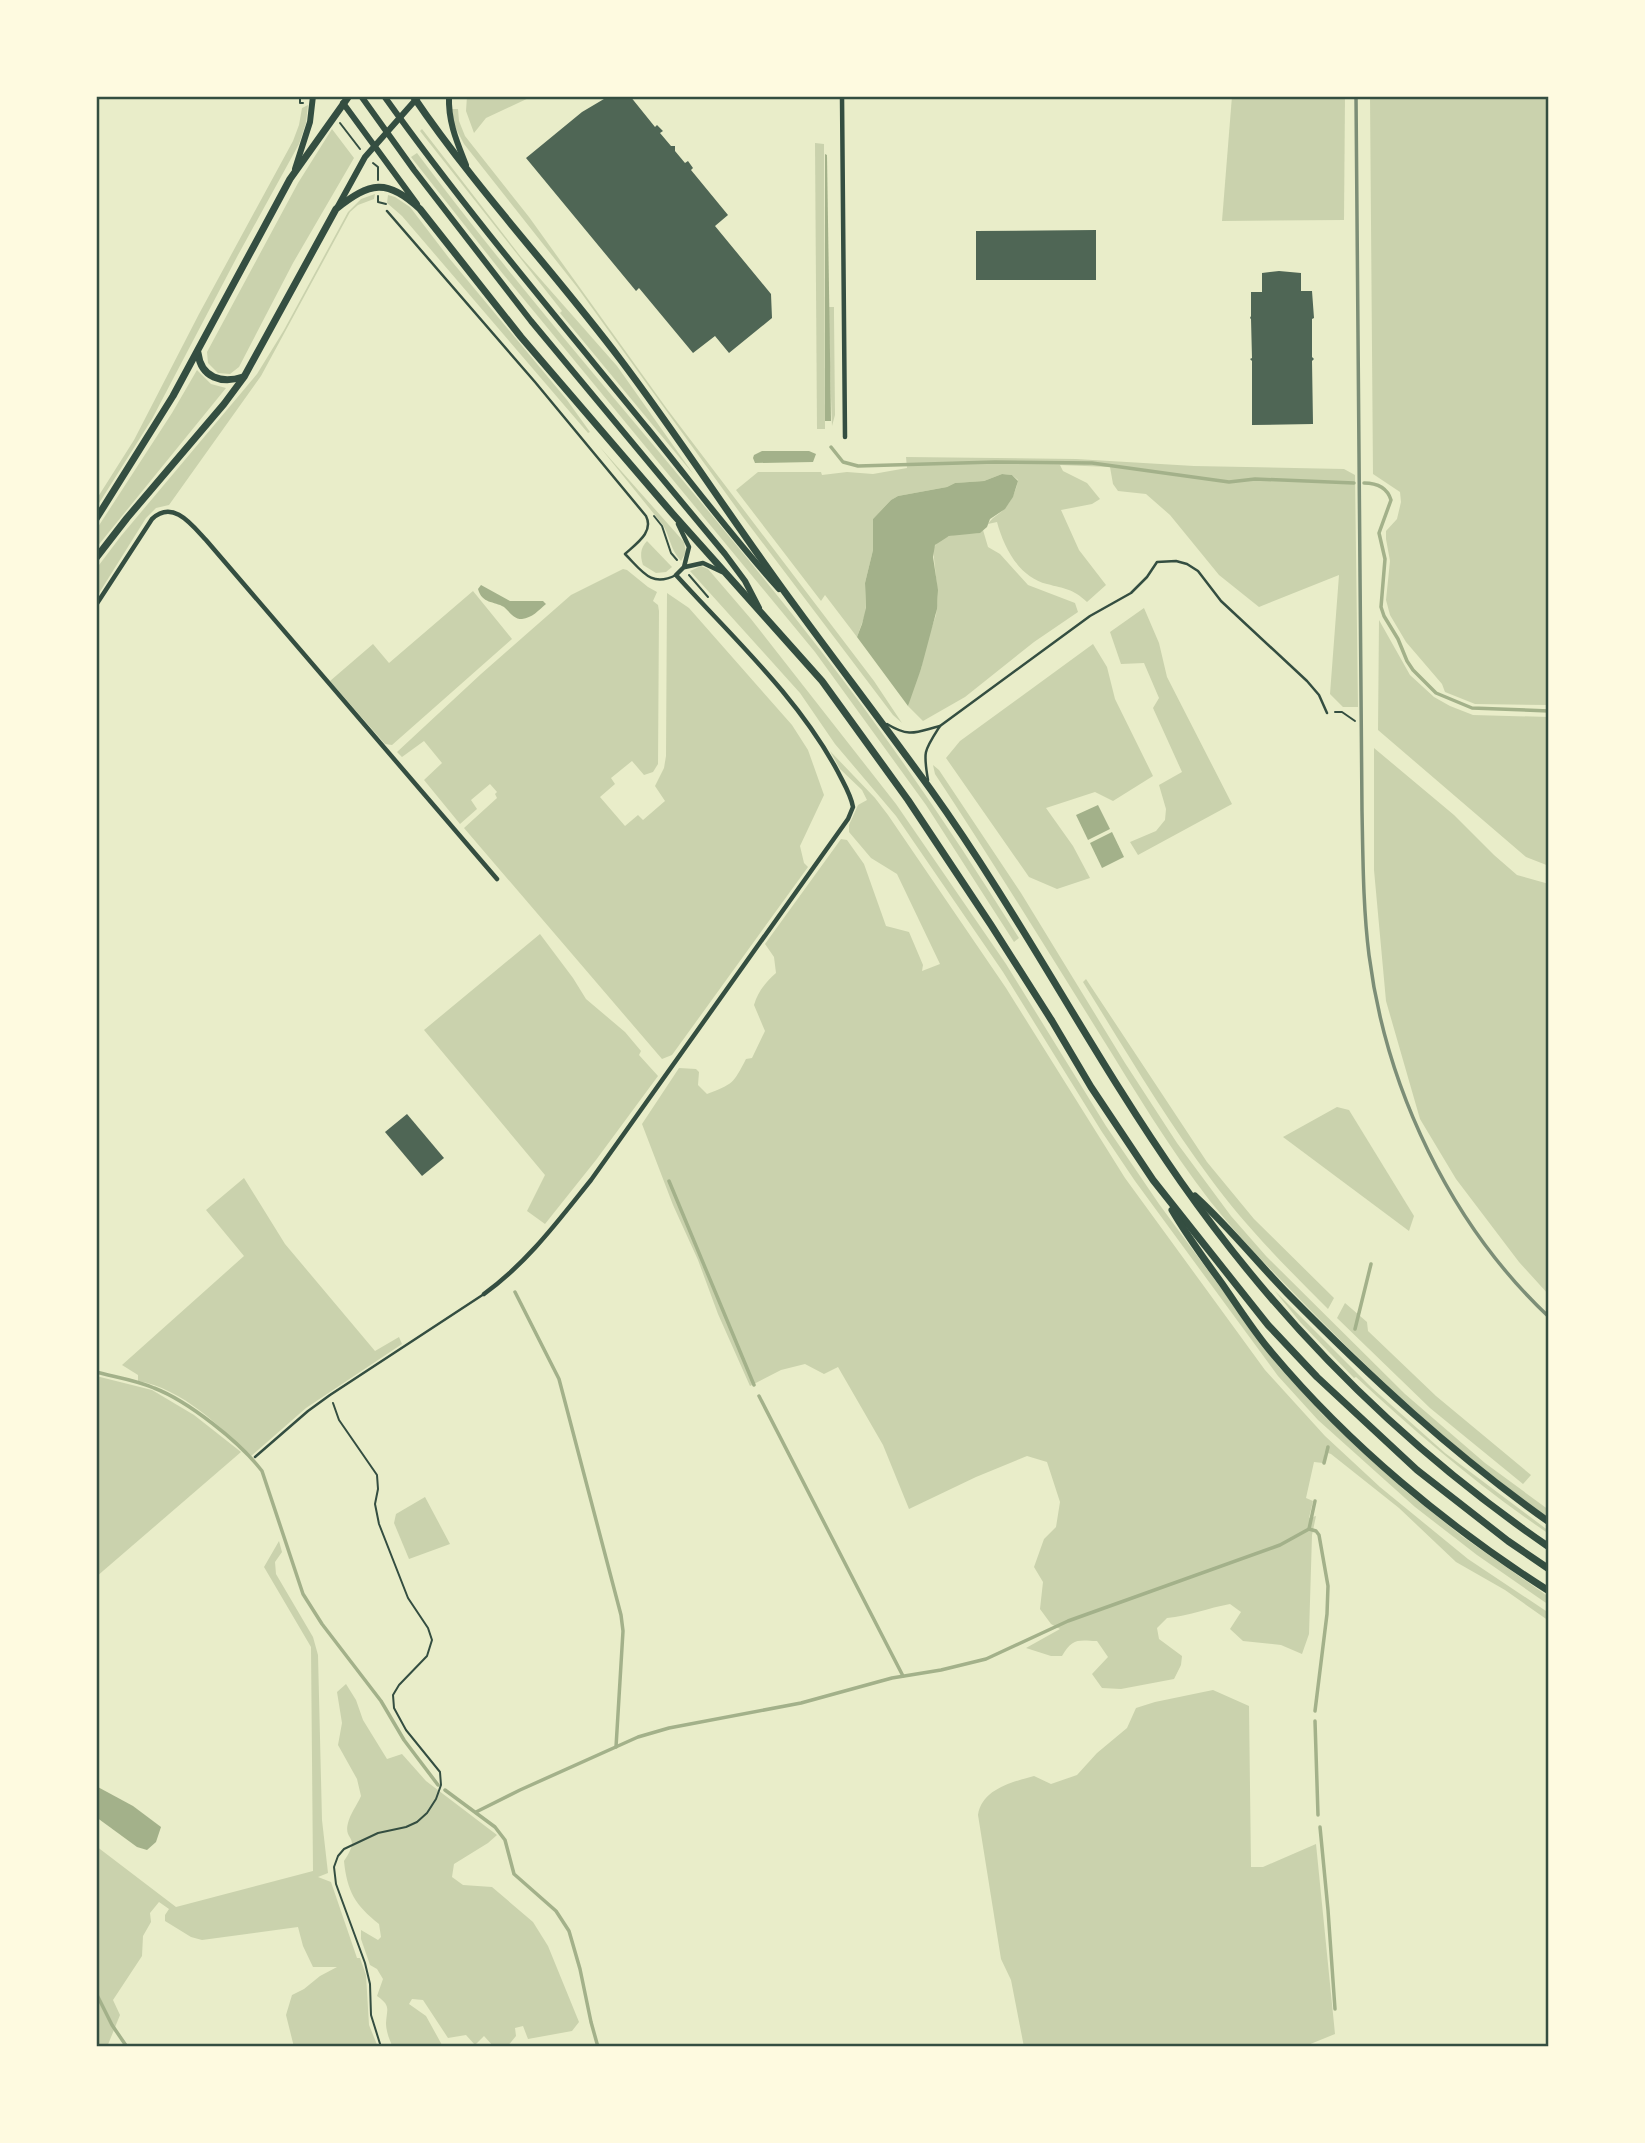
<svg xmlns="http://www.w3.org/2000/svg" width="1645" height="2143" viewBox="0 0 1645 2143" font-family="Cabin,sans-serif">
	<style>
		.green { fill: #cad2ad }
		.water { fill: #a3b18a }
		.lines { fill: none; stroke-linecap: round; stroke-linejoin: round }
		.stream { stroke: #a3b18a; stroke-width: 3.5 }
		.building { fill: #4f6655 }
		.path { stroke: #344e41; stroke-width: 2 }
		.service { stroke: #344e41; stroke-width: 2.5 }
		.minor { stroke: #344e41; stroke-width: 4.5 }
		.tertiary { stroke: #344e41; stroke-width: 6 }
		.secondary { stroke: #344e41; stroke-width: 6 }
		.primary { stroke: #344e41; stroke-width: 7 }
		.rail { stroke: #7c8e77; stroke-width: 3.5 }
		.neatline { fill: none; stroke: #344e41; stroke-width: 2.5 }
	</style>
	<rect width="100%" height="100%" fill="#e9edc9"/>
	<g class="green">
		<path d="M467,96H533L486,118L474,133L466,111Z"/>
		<path d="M1232,96H1345L1344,220L1222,221Z"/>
		<path d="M1370,96H1549V705L1475,704L1445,692L1442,684L1406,642L1390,615L1386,600L1390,561L1386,539V531L1397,519L1401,502L1400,492L1373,474Z"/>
		<path d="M308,105L306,123L299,144L238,255L152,419L96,508V500L134,440L199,314L293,141L299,125L302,108Z"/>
		<path d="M452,109H458L459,121L465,136L529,217L667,409L874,681L902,723L893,715L743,517L577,287L464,144L454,125Z"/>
		<path d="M332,129L354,158L293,263L239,367L230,374L218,373L208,363L207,352L298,183Z"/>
		<path d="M422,129L521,257L617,366L694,475L560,313L562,311L420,131Z"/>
		<path d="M815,143L824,144L825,429H817Z"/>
		<path d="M417,153C545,324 690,482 821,651C892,743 957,839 1019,938L1014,942L926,805L815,652L503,274L411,157Z"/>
		<path d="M375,194L374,199L358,205L350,212L261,376L169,505L156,508L146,518L96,598V569L121,536L257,374L284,330L348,212L361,199Z"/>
		<path d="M388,195L395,197L410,207L449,258L567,400L590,432L588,433L402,216L387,203Z"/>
		<path d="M828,307H834V315L835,415L832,426Z"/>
		<path d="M197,370L211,384L226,388L96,548V530L172,413Z"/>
		<path d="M599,446L684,542L686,552L681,561C670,549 671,539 663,525Z"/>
		<path d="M906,457L1076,459L1194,466L1344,469L1355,475L1358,707H1343L1330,694L1339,575L1259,607L1219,575L1170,515L1146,494L1118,491L1113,484L1110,467L1060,465L1063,471L1087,483L1100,499L1092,504L1061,510L1079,550L1106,585L1087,602C1072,588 1065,589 1047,584C1019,577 1004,548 997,522L988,524C992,518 996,516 1001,512C1010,504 1016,492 1018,480L1012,475L1002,474L984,481L955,483L947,487L898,496L891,500L873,519V550L865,583L866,612L857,637L825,595L821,601L736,490L758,472H821L822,475L847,472L873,474L907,468Z"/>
		<path d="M983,530L988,547L1000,554L1028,585L1075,603L1078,612L1034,642L965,697L923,721L908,706L913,686L921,669L926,644L936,615L938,596L933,549C942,532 963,534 979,533Z"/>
		<path d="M647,541L672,567L666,572L656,573L643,565C640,556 640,548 647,541Z"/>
		<path d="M701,566L708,569L751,619L896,804L1006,964L1106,1126L1159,1204L1279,1367L1322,1414L1403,1489L1463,1537L1549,1597V1605L1477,1555L1415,1507L1318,1420L1278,1376L1135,1181L1102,1132L1003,972L896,816L835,744L800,693L690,571Z"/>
		<path d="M623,569L627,570L648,587L657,592L653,601L658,605L659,611L658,764L653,772L644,775L632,761L611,778L615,784L600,797L625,826L638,815L643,820L665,801L655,786L664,768L666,756L667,593L689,608L792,725L808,750L824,795L800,846L804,863L808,867L672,1055L662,1059L464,828L497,798L495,794L497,792L490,784L471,800L477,809L460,824L424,780L442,763L424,741L402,757L397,752L481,674L571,595Z"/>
		<path d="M473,591L512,639L392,745L385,744L330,681L373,644L389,663Z"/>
		<path d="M1144,608L1159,643L1167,677L1232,804L1138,855L1130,842L1156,831L1165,820L1166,809L1159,785L1182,772L1153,708L1159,698L1144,663L1121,664L1110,632Z"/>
		<path d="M1379,620L1410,675L1434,697L1450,706L1473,715L1549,717V866L1526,857L1378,730Z"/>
		<path d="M1093,644L1107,667L1115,699L1153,776L1113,801L1095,792L1046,808L1073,846L1090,878L1057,889L1029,877L946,758L960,741Z"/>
		<path d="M1374,748L1454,815L1494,855L1517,875L1549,884V1295L1519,1262L1456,1179L1420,1119L1386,1001L1374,870Z"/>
		<path d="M830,751L875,798L888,815L1006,988L1125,1178L1265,1370L1325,1436L1380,1487L1468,1559L1549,1613V1621L1505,1590L1456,1562L1399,1508L1331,1454L1325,1452L1323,1463L1314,1462L1306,1498L1313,1501L1309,1518L1316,1516L1312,1535L1309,1634L1302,1654L1281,1645L1243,1641L1230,1629L1241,1612L1230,1604C1208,1608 1189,1616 1167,1618L1157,1628L1159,1639L1182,1656L1181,1665L1174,1679L1121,1689L1102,1688L1092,1674L1108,1657L1097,1641C1078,1640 1072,1638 1062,1656H1051L1026,1648L1060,1629L1051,1624L1040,1609L1043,1582L1034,1567L1044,1539L1056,1527L1060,1502L1047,1462L1027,1456L976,1477L909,1509L883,1445L838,1367L824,1374L805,1364L781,1370L750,1386L718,1314L698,1260L673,1205L642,1124L679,1068L696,1069L699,1072L698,1085L707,1094C733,1084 733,1084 746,1059L752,1058L765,1031L754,1005C758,991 766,982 776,973L774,957L765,944L841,839L847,840L864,864L886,926L909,932L923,965L922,971L940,964L897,874L871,858L849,832V825L858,805L867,800L862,790L840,769Z"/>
		<path d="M933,765L939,770L1021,893L1125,1063L1177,1143L1231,1216L1266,1256L1405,1394L1485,1463L1549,1510V1518C1466,1460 1392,1392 1321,1321C1283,1282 1244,1244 1210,1201C1169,1148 1134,1089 1099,1033C1045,946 991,859 935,774Z"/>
		<path d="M540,934L573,978L586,999L625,1032L641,1051L639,1055L658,1076L596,1160L545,1224L527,1211L545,1175L424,1030Z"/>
		<path d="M1086,979L1207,1162L1254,1219L1334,1298L1328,1309C1286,1267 1245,1226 1210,1178C1164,1116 1124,1048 1083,982Z"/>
		<path d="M1337,1107L1349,1110L1414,1216L1409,1231L1283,1137Z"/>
		<path d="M244,1178L285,1244L375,1351L399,1337L402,1344L306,1408L251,1456C219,1426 183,1389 138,1381V1375L122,1365L244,1256L206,1210Z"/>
		<path d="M1274,1290L1372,1388L1445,1453L1549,1531V1534C1480,1487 1417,1434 1356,1377L1354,1378L1300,1322Z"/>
		<path d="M1345,1303L1367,1322L1368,1331L1436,1396L1531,1475L1523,1484L1430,1408L1337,1318Z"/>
		<path d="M96,1376L152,1390L194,1415L241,1452L96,1577Z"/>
		<path d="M425,1497L450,1544L409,1559L394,1523L396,1514Z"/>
		<path d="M279,1541L282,1552L275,1562L276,1574L313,1637L318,1655L322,1820L328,1873L318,1877L331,1882L357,1958H360L366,1975L369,2025L378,2047H294L286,2015L292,1995L304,1989L320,1976L337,1967H313L303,1946L298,1927L202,1940L191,1937L165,1921V1915L169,1909L159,1902L150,1913L151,1922L143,1936L142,1956L113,2000L120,2015L107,2047H96V1846L176,1907L313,1871L311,1647L264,1567Z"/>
		<path d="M346,1684L356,1700L363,1720L387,1759L402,1754L426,1781L497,1835L488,1843L454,1864L452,1877L463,1885L492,1887L533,1922L548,1946L579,2022L572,2031L528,2039L523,2026L515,2028L516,2036L507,2047H494L484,2036L475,2045L466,2035L448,2038L423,2000L412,1999L409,2004L426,2016L442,2045V2047H393C389,2040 386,2030 386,2023C387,2008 391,2006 377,1996L383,1979L377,1969L370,1965L361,1939V1930L378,1940L381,1937L379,1924C355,1905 347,1891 344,1861C362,1834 343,1842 348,1823C350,1814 357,1805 361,1796L357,1779L338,1745L342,1723L337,1692Z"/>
		<path d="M1213,1690L1249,1706L1251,1867H1263L1316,1844L1335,2034L1303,2047H1024L1011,1980L1001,1959L978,1815C982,1789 1012,1782 1034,1776L1051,1784L1077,1775L1097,1753L1127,1728L1136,1708L1155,1702Z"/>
	</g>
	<g class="water">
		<path d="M825,154L827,155L831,421H825Z"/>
		<path d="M762,451H809L816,454L813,462L755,463L753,458L754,455Z"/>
		<path d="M1002,474L1012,475L1018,481L1013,497L1005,509L990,519L987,527L980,533L949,536L935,545L933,557L938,590L937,609L921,669L908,706L857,637L862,624L866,608L865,583L873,550V519L891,500L898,496L947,487L955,483L984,481Z"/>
		<path d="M481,585L510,601H543L546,604C539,610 532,618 522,619C513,619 510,612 504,607C494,601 482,604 478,589Z"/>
		<path d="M1098,805L1110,829L1088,840L1076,815Z"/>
		<path d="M1112,832L1124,857L1102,868L1090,843Z"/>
		<path d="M96,1786L133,1806L161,1827L156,1842L147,1850L137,1847L96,1817Z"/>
	</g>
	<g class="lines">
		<g class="stream">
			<path d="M831,447L843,462L858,466L995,462L1092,463L1229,482L1255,479L1354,483"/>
			<path d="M1364,483C1377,483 1387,487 1391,500L1379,533L1385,559L1381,607L1384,616L1398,639L1407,661L1413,670L1436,693L1472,708L1549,711"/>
			<path d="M669,1181L754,1385"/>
			<path d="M515,1292L559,1379L621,1615L623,1631L616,1747"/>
			<path d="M1355,1329L1371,1264"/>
			<path d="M96,1372C115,1377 136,1380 154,1388C188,1401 240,1442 262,1471L303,1594L322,1624L381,1701L404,1740L438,1785"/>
			<path d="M759,1396L903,1676"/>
			<path d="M1324,1463L1328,1447"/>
			<path d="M1309,1529L1316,1531L1319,1535L1328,1586L1327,1614L1315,1711"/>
			<path d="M1315,1721L1318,1815"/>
			<path d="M445,1790L495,1827L505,1840L514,1874L556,1911L569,1931L580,1969L591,2022L598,2047"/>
			<path d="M476,1812L520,1790L638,1737L669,1728L801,1703L892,1678L941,1670L986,1659L1068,1621L1280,1545L1309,1529L1315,1501"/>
			<path d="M1320,1827L1328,1910L1335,2009"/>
			<path d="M96,1993L112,2025L127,2047"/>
		</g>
	</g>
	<g class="building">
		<path d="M609,96H630L655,127L657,125L663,131L660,133L671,146H675V151L685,163L688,161L693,168L691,170L728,215L715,226L771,294L772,318L729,353L715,336L693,353L639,288L636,291L526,158L582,112Z"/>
		<path d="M1096,230V280H976V231Z"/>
		<path d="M1279,271L1301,273V291H1312L1314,318L1312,319V357L1314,359L1312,361L1313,424L1252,425V361L1250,359L1252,358L1251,319L1250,318L1251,316V292H1262V273Z"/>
		<path d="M407,1114L444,1158L422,1176L385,1132Z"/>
	</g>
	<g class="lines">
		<g class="path">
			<path d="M300,96V103H303"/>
			<path d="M340,123L360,149"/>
			<path d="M373,163L378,167V180"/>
			<path d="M378,196V202L386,204"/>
			<path d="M654,516L662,526L671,553L677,560"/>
			<path d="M689,575L708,597"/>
			<path d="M1335,712H1342L1355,721"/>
			<path d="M333,1403L339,1420L377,1475L378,1489L375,1504L379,1524L408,1598L428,1628L432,1640L427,1656L399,1685L393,1695L394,1708L406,1730L440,1772L441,1785L436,1799L427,1813L417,1822L406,1827L378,1833L344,1849L338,1856L334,1867L336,1884L365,1963L370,1984L371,2015L381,2047"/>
		</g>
		<g class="service">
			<path d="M387,211L535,382L646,516C654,532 637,543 625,554C642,571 651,588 676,575"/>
			<path d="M887,724C910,738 916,732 940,726"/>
			<path d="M928,780C923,751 924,751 940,726L1090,616L1131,593L1147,577L1157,562L1176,561L1187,564L1198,571L1221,601L1307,681L1319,695L1327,713"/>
			<path d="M255,1457L308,1411L330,1395L484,1294"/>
		</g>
		<g class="minor">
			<path d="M842,96L845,437"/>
			<path d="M685,567L703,563L722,572"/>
			<path d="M96,605L152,519C173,499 192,525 206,540L497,879"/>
			<path d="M484,1294C527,1263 558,1221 591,1180L848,819L853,807C851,795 844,784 838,772C798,697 733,638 676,575L684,567L689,547L678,524"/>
		</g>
		<g class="tertiary">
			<path d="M361,96L414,170L531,321L725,554L745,581L759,608"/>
			<path d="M384,96C467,212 558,319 648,429C692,483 733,538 779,589"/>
			<path d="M295,169L310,122L313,96"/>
		</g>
		<g class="secondary">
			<path d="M449,96C448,122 457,142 466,165"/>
			<path d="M343,103L417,204"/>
			<path d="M337,208L365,157L419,96"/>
		</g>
		<g class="primary">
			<path d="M413,96C476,189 553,270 620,359C682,441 737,528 798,610C842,670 887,729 931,790C1021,916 1092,1055 1181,1182C1282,1326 1403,1447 1549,1547"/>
			<path d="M198,353C201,378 222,384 243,377"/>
			<path d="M96,519L173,396L290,179L349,96"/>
			<path d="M96,558L127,518L224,404L244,377L336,209C370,182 387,178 420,209L521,337L672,513L822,681L908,800L991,925L1052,1021L1091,1087L1153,1180L1268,1325L1317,1377L1417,1470L1508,1541L1549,1569"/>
			<path d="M1195,1196C1228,1226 1256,1261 1287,1293C1370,1377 1453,1454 1549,1522"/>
			<path d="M1172,1210C1187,1236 1205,1260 1223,1285C1239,1308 1254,1332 1272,1353C1349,1445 1448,1527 1549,1591"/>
		</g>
		<path class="rail" d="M1356,96L1362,811C1363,859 1363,907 1369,955C1386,1088 1450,1224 1549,1317"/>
	</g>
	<rect width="1645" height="2143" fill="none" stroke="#fefae0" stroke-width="196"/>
	<rect x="98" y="98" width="1449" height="1947" class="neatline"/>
</svg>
